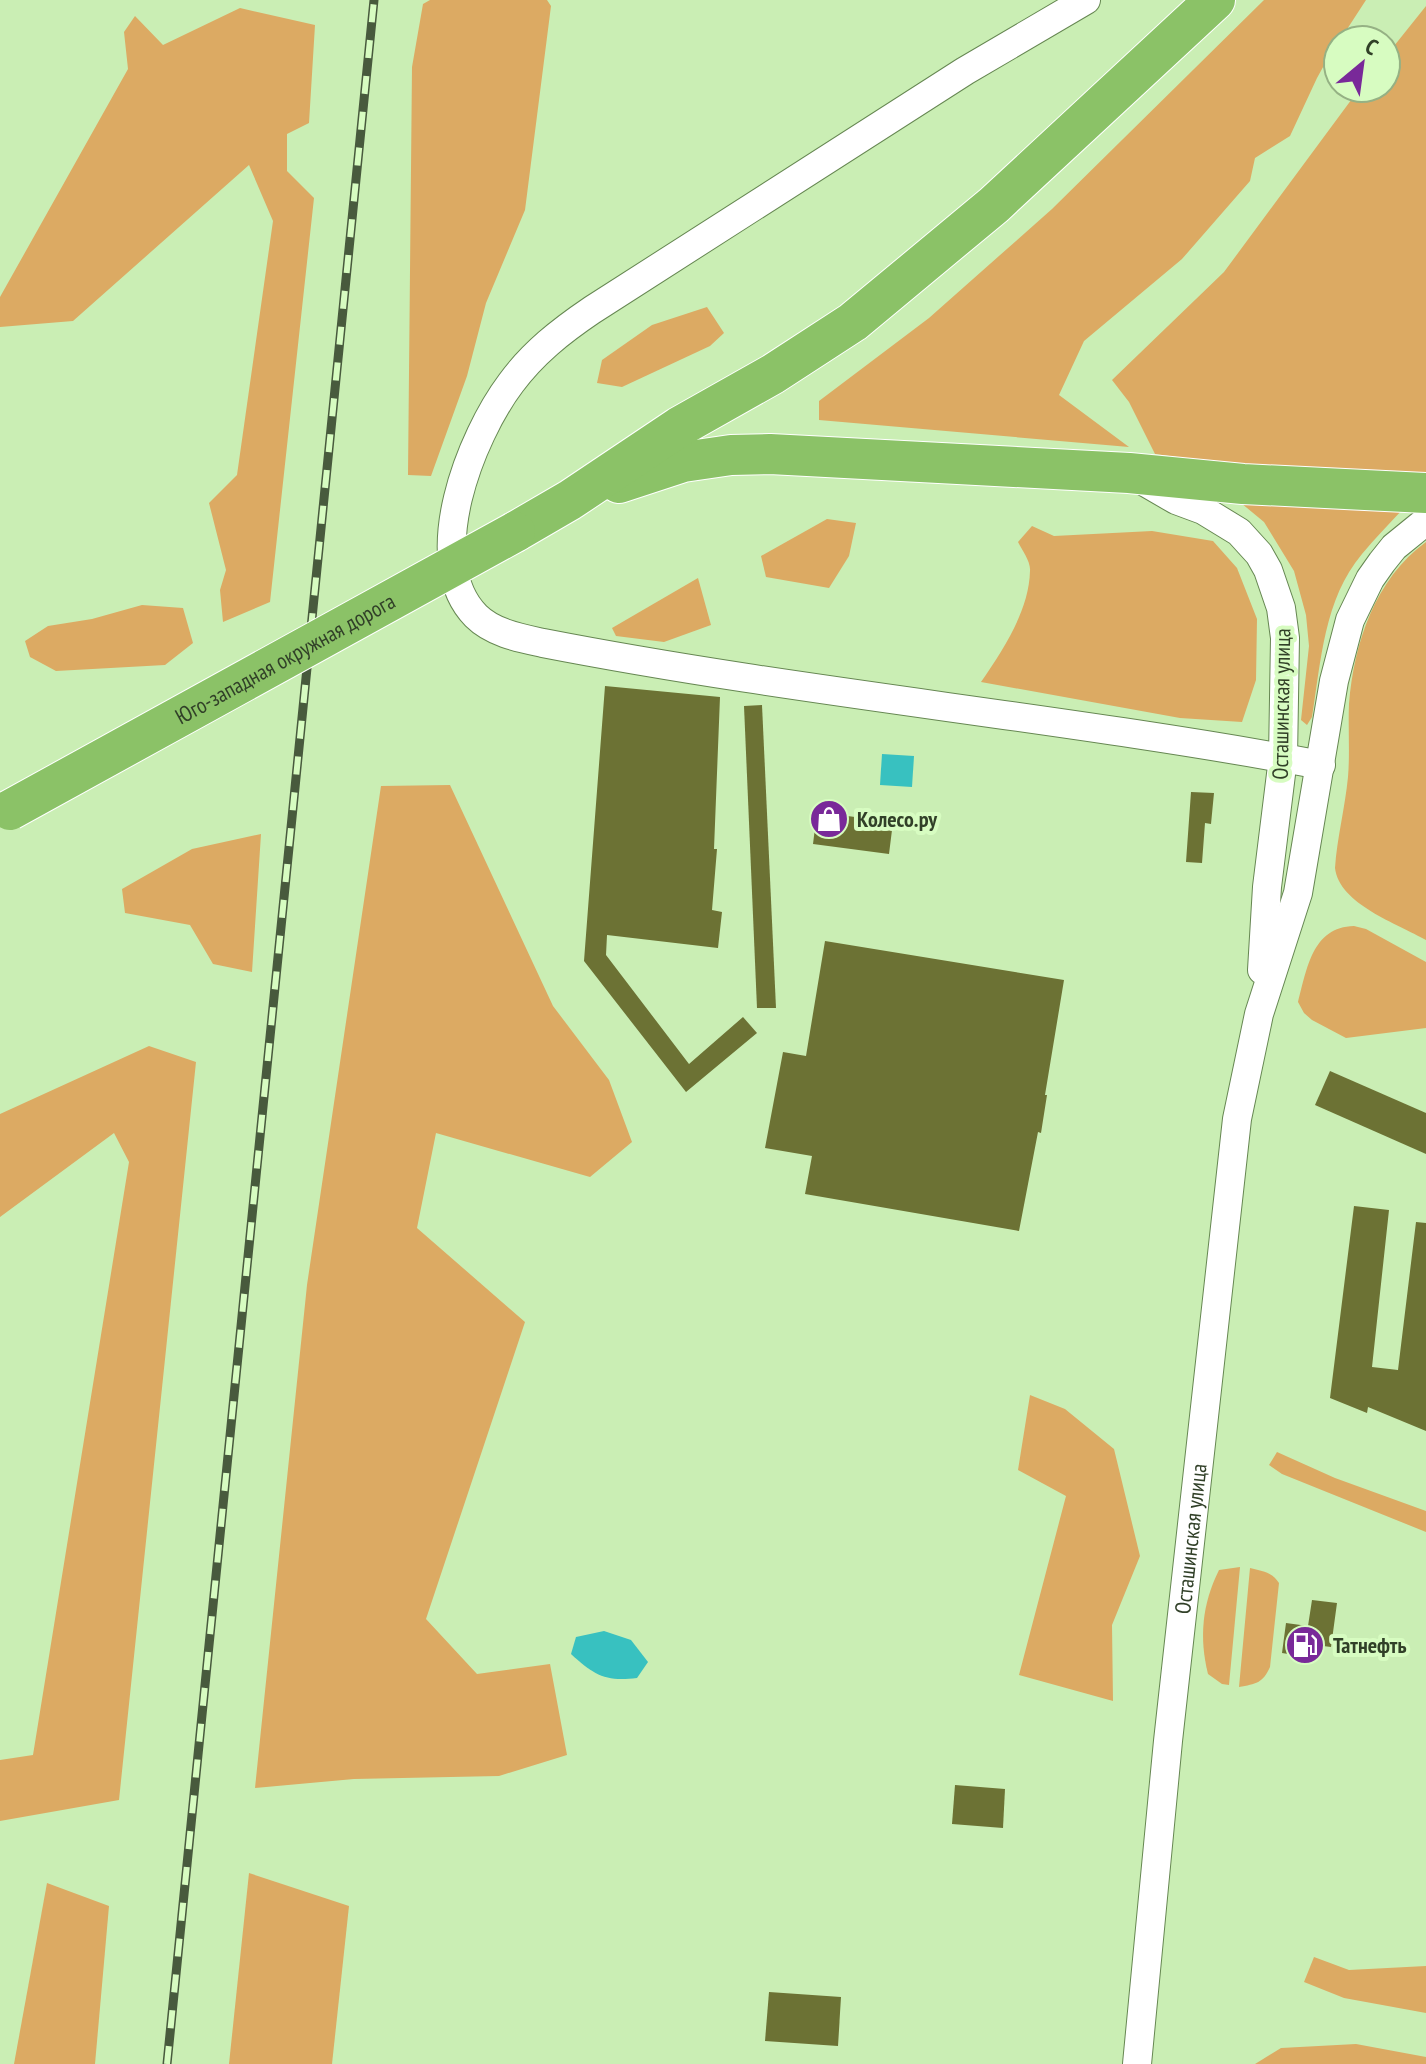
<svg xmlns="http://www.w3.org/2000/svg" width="1426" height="2064" viewBox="0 0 1426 2064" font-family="'PT Sans Narrow',sans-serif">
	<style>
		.green { fill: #dcaa63 }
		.water { fill: #38c1c0 }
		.building { fill: #6c7234 }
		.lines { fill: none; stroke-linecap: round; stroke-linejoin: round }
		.minor-casing { stroke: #668752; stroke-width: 30 }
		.highway-casing { stroke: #fff; stroke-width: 42 }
		.minor { stroke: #fff; stroke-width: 28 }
		.highway { stroke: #8bc267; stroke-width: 40 }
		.rail-casing { stroke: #485a3d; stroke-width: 9 }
		.rail { stroke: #d7fcc1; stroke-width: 6; stroke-dasharray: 18; stroke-linecap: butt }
		.highway-bridge-casing { stroke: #fff; stroke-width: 42; stroke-linecap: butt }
		.highway-bridge { stroke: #8bc267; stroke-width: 40 }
		.labels { text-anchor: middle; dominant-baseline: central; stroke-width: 8; stroke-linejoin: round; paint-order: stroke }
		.street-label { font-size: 22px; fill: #314028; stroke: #d7fcc1 }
		.poi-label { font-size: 22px; font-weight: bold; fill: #314028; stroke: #d7fcc1; text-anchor: start }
	</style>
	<rect width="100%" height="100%" fill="#caeeb4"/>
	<g class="green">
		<path d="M430,0H547L551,6L525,210L486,303L467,376L431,476L408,475L412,67L423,4Z"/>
		<path d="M1264,0H1366L1340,40H1338L1317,78L1290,136L1255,158L1250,181L1182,259L1084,341L1059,395L1129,447L819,420V401L929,318L1052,209Z"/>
		<path d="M1426,6V474L1213,462L1155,454L1129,402L1112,380L1224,272L1360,88H1386V56Z"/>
		<path d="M240,8L315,25L309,123L287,134V171L314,198L270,602L223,622L220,590L226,570L209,503L237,475L273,221L249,165L73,321L0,327V297L128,69L124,32L135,16L163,45Z"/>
		<path d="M707,307L724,333L710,346L622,387L597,383L602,360L652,325Z"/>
		<path d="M1241,503L1404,508C1390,523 1375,538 1362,554C1324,599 1321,661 1312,717L1307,725L1301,720L1309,646L1306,615L1294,571L1264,522Z"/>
		<path d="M827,519L856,523L849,556L829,588L766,577L761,556Z"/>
		<path d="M1032,526L1054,536L1152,531L1213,541L1237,568L1257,619L1256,680L1242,722L1180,718L981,682C1003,650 1029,611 1030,571C1031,562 1022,550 1018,542Z"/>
		<path d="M1426,542V940C1398,924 1339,904 1335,868C1337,838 1345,808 1348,777C1350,753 1348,728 1349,704C1354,643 1375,579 1426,542Z"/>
		<path d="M698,578L711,625L664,642L616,636L612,628Z"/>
		<path d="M142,605L183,608L193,643L165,665L56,671L30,657L25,641L48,626L92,619Z"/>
		<path d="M450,785L553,1006L609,1080L632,1142L590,1177L436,1133L417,1228L525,1322L426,1619L477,1674L550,1664L567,1755L499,1776L354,1779L255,1788L307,1285L381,786Z"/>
		<path d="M261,834L252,972L213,964L190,925L125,913L122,889L192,849Z"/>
		<path d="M1354,926L1366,929L1426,962V1028L1346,1038L1312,1020L1304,1013L1298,1002C1307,969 1312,927 1354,926Z"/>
		<path d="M149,1046L196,1062L119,1800L0,1821V1760L33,1755L129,1162L114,1133L0,1217V1114Z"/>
		<path d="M1030,1395L1065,1409L1114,1449L1140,1556L1112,1625L1113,1701L1019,1675L1066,1496L1018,1470Z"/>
		<path d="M1277,1452L1335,1478L1426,1511V1532L1282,1474L1269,1465Z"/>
		<path d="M1240,1567L1229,1685L1222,1684L1208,1674C1199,1638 1202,1604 1219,1570Z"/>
		<path d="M1250,1568C1262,1571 1272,1572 1279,1583L1270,1667C1263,1683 1256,1684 1239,1687Z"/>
		<path d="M249,1873L349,1906L332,2064H229Z"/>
		<path d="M47,1883L109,1906L95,2064H14Z"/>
		<path d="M1314,1957L1349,1970L1426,1966V2013L1344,1998L1304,1982Z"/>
		<path d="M1356,2044L1426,2057V2064H1255L1281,2048Z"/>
	</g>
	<g class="water">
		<path d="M882,754L914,756L912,787L880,785Z"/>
		<path d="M604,1631L631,1640L648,1662L637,1678C605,1682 594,1675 571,1654L576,1637Z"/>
	</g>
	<g class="building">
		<path d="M605,686L720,697L714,849H717L712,910L722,912L718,948L607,935L606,955L689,1064L743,1017L757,1033L686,1092L584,961Z"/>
		<path d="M762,705L776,1008H757L744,706Z"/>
		<path d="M1191,792L1214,793L1211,824L1205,823L1202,863L1186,862Z"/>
		<path d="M817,812L893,822L889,854L813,844Z"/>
		<path d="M825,941L1064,980L1045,1095H1047L1041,1133L1038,1132L1019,1231L805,1194L812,1156L765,1148L783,1052L806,1056Z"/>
		<path d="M1330,1071L1426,1113V1154L1315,1105Z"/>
		<path d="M1354,1206L1389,1210L1372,1367L1398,1370L1416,1222L1426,1223V1431L1368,1407L1367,1413L1330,1398Z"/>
		<path d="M1312,1600L1337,1603L1331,1647L1315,1645L1313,1658L1282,1653L1286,1623L1308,1626Z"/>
		<path d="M955,1785L1005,1789L1003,1828L952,1824Z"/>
		<path d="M769,1992L841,1997L838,2046L765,2041Z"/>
	</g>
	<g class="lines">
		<defs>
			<g id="minor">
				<path d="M1086,0L965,71L592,310C561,331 533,353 511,383C471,436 421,560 476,616C493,633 520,638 543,643C800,693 1063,717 1321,765"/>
				<path d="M1138,478L1176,500L1203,510L1239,532L1259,554L1268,570L1281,608L1285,638L1283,758L1267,887L1262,970"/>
				<path id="s1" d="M1137,2064L1168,1741L1237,1119L1259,1014L1298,893L1334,681L1350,620L1370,579L1382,562L1394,547L1426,521"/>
			</g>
			<g id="highway">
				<path d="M619,483L683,462L731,455L770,454L1129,473L1243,484L1426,493"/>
				<path d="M515,532L570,500L679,427L773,374L853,322L994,205L1215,0"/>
			</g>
		</defs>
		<use href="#minor" class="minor-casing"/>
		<use href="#highway" class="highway-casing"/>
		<use href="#minor" class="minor"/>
		<use href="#highway" class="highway"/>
		<defs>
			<path id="rail" d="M167,2064L374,0"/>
		</defs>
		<use href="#rail" class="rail-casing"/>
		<use href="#rail" class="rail"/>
		<defs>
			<g id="highway-bridge">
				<path id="s2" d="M10,810L515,532"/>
			</g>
		</defs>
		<use href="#highway-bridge" class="highway-bridge-casing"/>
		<use href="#highway-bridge" class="highway-bridge"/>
	</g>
	<defs>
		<symbol id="shop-disc" viewBox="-11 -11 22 22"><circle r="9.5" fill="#792999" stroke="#d7fcc1"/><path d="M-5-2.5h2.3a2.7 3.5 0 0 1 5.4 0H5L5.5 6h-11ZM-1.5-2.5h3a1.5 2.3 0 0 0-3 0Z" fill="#fff"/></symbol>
		<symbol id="fuel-disc" viewBox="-11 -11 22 22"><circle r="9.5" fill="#792999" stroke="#d7fcc1"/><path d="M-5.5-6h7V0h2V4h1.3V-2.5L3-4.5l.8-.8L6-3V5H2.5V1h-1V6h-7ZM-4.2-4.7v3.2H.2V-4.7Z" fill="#fff"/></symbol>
	</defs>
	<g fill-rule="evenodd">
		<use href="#shop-disc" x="807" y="797" width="44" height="44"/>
		<use href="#fuel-disc" x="1283" y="1623" width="44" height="44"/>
	</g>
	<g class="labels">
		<g class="street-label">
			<text stroke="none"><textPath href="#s2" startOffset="314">Юго-западная окружная дорога</textPath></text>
			<text transform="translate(1281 704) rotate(-89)">Осташинская улица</text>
			<text stroke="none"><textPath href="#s1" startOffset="528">Осташинская улица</textPath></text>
		</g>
		<g class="poi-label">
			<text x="857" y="819">Колесо.ру</text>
			<text x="1333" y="1645">Татнефть</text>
		</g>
	</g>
	<g transform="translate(1362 64) rotate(29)"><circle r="38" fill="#d7fcc1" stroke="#95b184" stroke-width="2"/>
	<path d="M0-6L14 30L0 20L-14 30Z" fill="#792999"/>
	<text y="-12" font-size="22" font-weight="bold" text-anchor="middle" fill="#314028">С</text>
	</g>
</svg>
